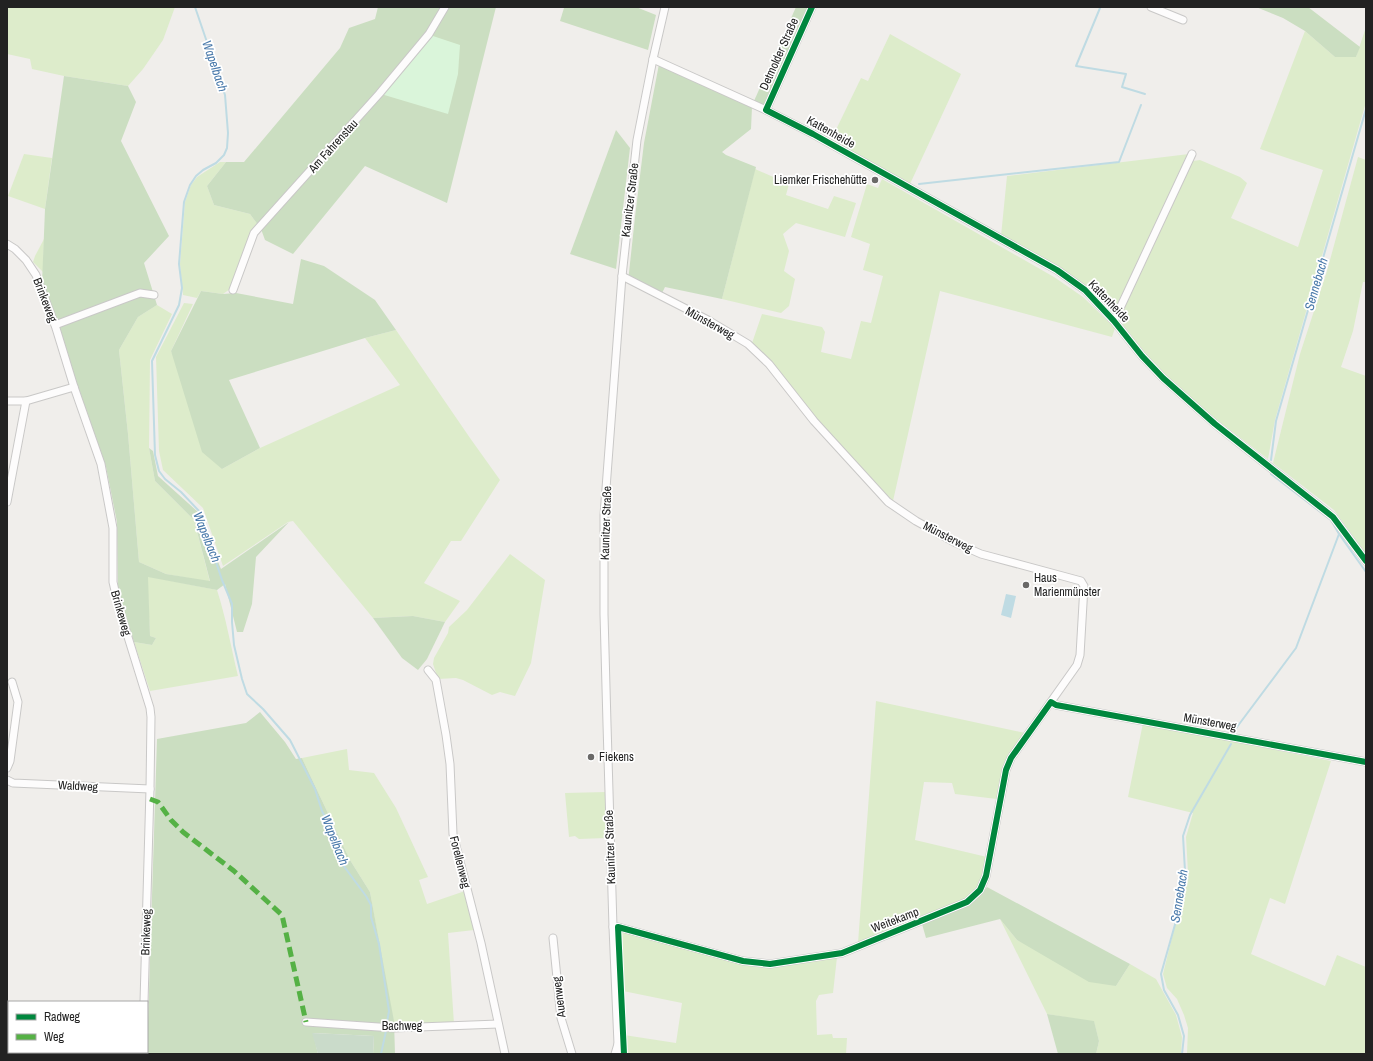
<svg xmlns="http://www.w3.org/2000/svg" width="1373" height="1061" viewBox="0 0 1373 1061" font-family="'Archivo Narrow',sans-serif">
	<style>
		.grass { fill: #ddeccb }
		.forest { fill: #cbdec1 }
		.cemetery { fill: #cadbca }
		.park { fill: #daf5da }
		.water { fill: #bfdbe3 }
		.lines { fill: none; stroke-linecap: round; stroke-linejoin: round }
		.stream { stroke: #bfdbe3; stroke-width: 2 }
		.minor-casing { stroke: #c9c8c7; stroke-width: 9 }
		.minor { stroke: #fdfcfc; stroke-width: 7 }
		.quiet { stroke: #55b145; stroke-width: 5; stroke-dasharray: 10 5; stroke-linecap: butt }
		.cycleway-casing { stroke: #fff; stroke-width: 8 }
		.cycleway { stroke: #00873e; stroke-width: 6 }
		.poi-dot { fill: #6a6968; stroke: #fff; stroke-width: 1.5 }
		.labels { text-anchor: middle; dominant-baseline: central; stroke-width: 3.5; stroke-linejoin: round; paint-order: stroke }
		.street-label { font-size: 12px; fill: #222; stroke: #fff }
		.poi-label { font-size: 12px; fill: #222; stroke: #fff; text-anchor: start }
		.water-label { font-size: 13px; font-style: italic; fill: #4a7aab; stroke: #fff }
	</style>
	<rect width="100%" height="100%" fill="#f0eeeb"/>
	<g class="grass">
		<path d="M7,7H175L163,40L143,69L128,86L64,76L32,69L30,59L7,54Z"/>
		<path d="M1366,27V102L1275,420L1268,459L1208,413L1166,375L1145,353L1123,325L1121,312L1188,166L1193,161L1200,160L1240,177L1247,183L1231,218L1298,247L1323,170L1260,149L1305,31L1335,57H1356Z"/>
		<path d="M890,34L961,74L910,184L831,140L861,78L868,81Z"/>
		<path d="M24,154L52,158L45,209L8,196Z"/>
		<path d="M1189,154L1119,304L1110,307L1081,282L1001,236L1007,176Z"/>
		<path d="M1358,157L1366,160V282H1363L1353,331L1341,367L1366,376V554L1334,510L1273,463L1300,354L1327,271Z"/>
		<path d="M220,162H226L207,186L214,205L250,214L258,225L253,232L230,289L223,294L201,291L197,298L183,295L180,264L185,202L191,185L197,177Z"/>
		<path d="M755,169L789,184L786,195L828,209L834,196L856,203L845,237L796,223L783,234L789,251L784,271L795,279L789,306L781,313L722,299Z"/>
		<path d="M882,179L1054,277L1083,297L1115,328L1112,337L940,291L893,501L815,420L771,361L752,343L762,314L822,327L825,332L821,352L851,359L861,321L871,323L883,276L863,270L870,244L851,237L867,184L878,188Z"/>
		<path d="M44,239L43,272L33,262L35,256Z"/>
		<path d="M184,303L193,304L171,351L222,469L260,448L400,385L365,338L396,330L470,438L500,480L461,541H451L424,583L460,601L445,622L413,616L373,618L293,521L288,522L223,566L203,508L163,470L159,451L156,357Z"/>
		<path d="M157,305L172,314L150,360L149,448L155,481L194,520L210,582L166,574L139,562L128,434L119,350L138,317Z"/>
		<path d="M510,554L545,580L531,663L515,696L500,692L492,695L463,680L456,678L438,679L433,664L434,658L448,633L449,627L467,610Z"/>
		<path d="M147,576L217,590C226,618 231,647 238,676L150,691L134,642L152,645L156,638L150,636Z"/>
		<path d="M876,701L1025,733L997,799L955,794L952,783L924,782L915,840L987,857L982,876L977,888L964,899L858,943Z"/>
		<path d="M1143,723L1331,761L1285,904L1270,898L1251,954L1325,986L1337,955L1366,967V1054H1187L1188,1028L1184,1015L1177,999L1167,988L1163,974L1188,872L1186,837L1193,813L1128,797Z"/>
		<path d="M347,749L349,770L374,773L396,808L428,877L419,880L427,904L465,891L474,930L448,933L454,1024L394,1025L370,892L350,860L302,758Z"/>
		<path d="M606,792V838L579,839L575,836L569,837L565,793Z"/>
		<path d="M1000,919L1017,940L1116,986L1130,964L1156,979L1176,1015L1182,1037L1181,1054H1096L1099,1041L1094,1022L1047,1014Z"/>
		<path d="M621,931L742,963L837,957L833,993L819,995L816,1001L817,1035L832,1034L833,1038H847L846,1054H626L624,1035L676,1043L682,1003L623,991Z"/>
	</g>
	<g class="forest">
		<path d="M378,7H496L447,203L365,166L293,254L265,240L261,229L250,214L214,205L207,186L226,162H244L340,48L349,28L375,19Z"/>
		<path d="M572,7H636L656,15L648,50L560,21L564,8Z"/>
		<path d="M796,7H809L765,106L754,101Z"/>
		<path d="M1256,7H1308L1360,47L1356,57H1335L1305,31L1283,18Z"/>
		<path d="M659,64L752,107L751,129L722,152L726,155L756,167L722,299L665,287L660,297L628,282L635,217L644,143Z"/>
		<path d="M64,76L128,86L136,102L121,141L169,236L144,263L157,305L138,317L119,350L128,434L139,562L166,574L210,581L194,520L155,481L149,448L153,451L158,476L198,512L221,569L289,522L256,557L252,604L243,632H237L225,584L217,590L148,577L150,636L156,638L152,645L134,642L118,593L117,522L106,467L42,283L45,209Z"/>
		<path d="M616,130L630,148L616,269L570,254Z"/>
		<path d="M301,259L324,266L375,300L396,330L365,338L229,380L260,448L222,469L202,452L171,351L201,291L223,294L236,293L293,304Z"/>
		<path d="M413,616L445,622L427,659L418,670L402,658L373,618Z"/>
		<path d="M260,712L285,742L296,759L302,758L350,860L370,892L394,1021L395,1054H373L374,1036L313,1033L318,1054H147L157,739L246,723Z"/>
		<path d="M987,887L1130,964L1116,986L1089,982L1017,940L1000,919L926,938L922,924C945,914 971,908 987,887Z"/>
		<path d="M1047,1014L1094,1021L1099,1041L1096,1054H1058Z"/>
	</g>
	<path class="cemetery" d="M312,1033L374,1036L373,1054H318Z"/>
	<path class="park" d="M430,35L460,45L458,74L448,114L381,94Z"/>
	<path class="water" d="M1006,594L1016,596L1011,618L1001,615Z"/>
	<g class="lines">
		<g class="stream">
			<path d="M195,7L225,95L228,133L227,148L224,155L216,163L203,170L196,176L190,185L184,202L179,264L182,288L179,305L152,361L155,455L159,471L165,479L181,492L199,511L222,580L232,604V622L234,645L242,679L247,694L263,709L290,740L315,789L322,811L341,848L343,865L366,896L371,905V917L379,944L389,1011L387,1022"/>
			<path d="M1100,8L1076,66L1126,74L1122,87L1145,94"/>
			<path d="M919,184L1119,162L1141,105"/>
			<path d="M1271,460L1276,421L1366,109"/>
			<path d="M1339,534L1366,572"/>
			<path d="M1234,731L1296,648L1339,534L1331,520L1271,474"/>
			<path d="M381,1054L386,1031"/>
			<path d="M1182,1054L1184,1036L1178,1015L1164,990L1161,974L1176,921L1185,871L1183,836L1190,815L1231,744"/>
		</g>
		<defs>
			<g id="minor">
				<path d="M1151,7L1183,20"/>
				<path d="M653,59L766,110L813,134L1057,270L1085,290L1114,321L1142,356L1163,378L1215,424L1333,517L1366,561"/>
				<path d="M766,110L812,7"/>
				<path d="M7,244L15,249L26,260L36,275L55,325L74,387L101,464L113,528V582L119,608L150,708L151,717L150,789L144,1002"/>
				<path d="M233,290L254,233L379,94L429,34L445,7"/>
				<path d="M1114,321L1192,154"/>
				<path d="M55,325L140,293L154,295"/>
				<path d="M7,401H26L74,387"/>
				<path d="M7,502L26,401"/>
				<path d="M428,670L436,680L446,735L450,764L453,834L481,943L505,1054"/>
				<path d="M1051,702L1056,705L1366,762"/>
				<path d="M7,768L10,761L18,702L12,682"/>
				<path d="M7,780L13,783L150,789"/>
				<path d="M613,927H618L743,961L770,964L842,953L967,902L980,890L986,876L1006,770L1011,758L1077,665L1080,655L1084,586L1081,581L981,554L956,543L916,521L888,502L814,421L769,364L748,344L708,320L622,276"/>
				<path d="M553,938L561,1018L572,1054"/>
				<path d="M306,1022L393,1028L498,1024"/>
				<path d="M142,1054V1052"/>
				<path d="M615,1054L618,1044"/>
				<path d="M620,1054L618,1044L613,927L607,724L604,614V515L622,276L637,140L653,59L665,7"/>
			</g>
		</defs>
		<use href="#minor" class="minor-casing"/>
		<use href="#minor" class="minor"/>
		<path class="quiet" d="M150,799L158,802L171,820L183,832L234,871L282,915L306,1022"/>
		<defs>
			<g id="cycleway">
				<path d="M812,7L766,110L813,134L1057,270L1085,290L1114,321L1142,356L1163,378L1215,424L1333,517L1366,561"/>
				<path d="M624,1054L618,927L743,961L770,964L842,953L967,902L980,890L986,876L1006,770L1011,758L1051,702L1056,705L1366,762"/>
			</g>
		</defs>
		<use href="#cycleway" class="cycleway-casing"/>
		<use href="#cycleway" class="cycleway"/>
	</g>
	<g class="poi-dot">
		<circle cx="875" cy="180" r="4"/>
		<circle cx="1026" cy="585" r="4"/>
		<circle cx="591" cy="757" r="4"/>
	</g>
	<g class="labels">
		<g class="street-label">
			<text transform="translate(779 54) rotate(-66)">Detmolder Straße</text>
			<text transform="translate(831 132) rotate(29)">Kattenheide</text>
			<text transform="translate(333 146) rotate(-48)">Am Fahrenstau</text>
			<text transform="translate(630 200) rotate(-83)">Kaunitzer Straße</text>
			<text transform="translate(45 300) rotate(69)">Brinkeweg</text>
			<text transform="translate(1109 301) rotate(46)">Kattenheide</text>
			<text transform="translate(710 323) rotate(29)">Münsterweg</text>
			<text transform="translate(606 523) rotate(-88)">Kaunitzer Straße</text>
			<text transform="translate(948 537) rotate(27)">Münsterweg</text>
			<text transform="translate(121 613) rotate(74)">Brinkeweg</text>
			<text transform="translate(1210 722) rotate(10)">Münsterweg</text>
			<text transform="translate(78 786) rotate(3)">Waldweg</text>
			<text transform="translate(610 847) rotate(-92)">Kaunitzer Straße</text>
			<text transform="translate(460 862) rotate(76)">Forellenweg</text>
			<text transform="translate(895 920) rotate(-21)">Weitekamp</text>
			<text transform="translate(146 932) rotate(-88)">Brinkeweg</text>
			<text transform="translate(559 997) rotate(-97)">Auenweg</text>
			<text x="402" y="1026">Bachweg</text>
		</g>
		<g class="poi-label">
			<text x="867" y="180" text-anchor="end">Liemker Frischehütte</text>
			<text x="1034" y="578">Haus<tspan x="1034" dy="14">Marienmünster</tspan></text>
			<text x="599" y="757">Fiekens</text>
		</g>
		<g class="water-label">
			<text transform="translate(215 66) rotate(71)">Wapelbach</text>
			<text transform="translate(1316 284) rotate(-74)">Sennebach</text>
			<text transform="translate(207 537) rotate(68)">Wapelbach</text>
			<text transform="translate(335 840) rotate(68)">Wapelbach</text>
			<text transform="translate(1179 896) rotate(-81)">Sennebach</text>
		</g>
	</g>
	<rect width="1373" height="1061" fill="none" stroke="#222222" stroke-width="16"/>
	<rect x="8" y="1001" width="140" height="52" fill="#ffffff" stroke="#a7a7a7"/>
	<rect x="16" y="1014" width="20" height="6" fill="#00873e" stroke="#a7a7a7"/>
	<text x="44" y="1021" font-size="12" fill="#222222">Radweg</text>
	<rect x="16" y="1034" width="20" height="6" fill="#55b145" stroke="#a7a7a7"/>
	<text x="44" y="1041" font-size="12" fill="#222222">Weg</text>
</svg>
